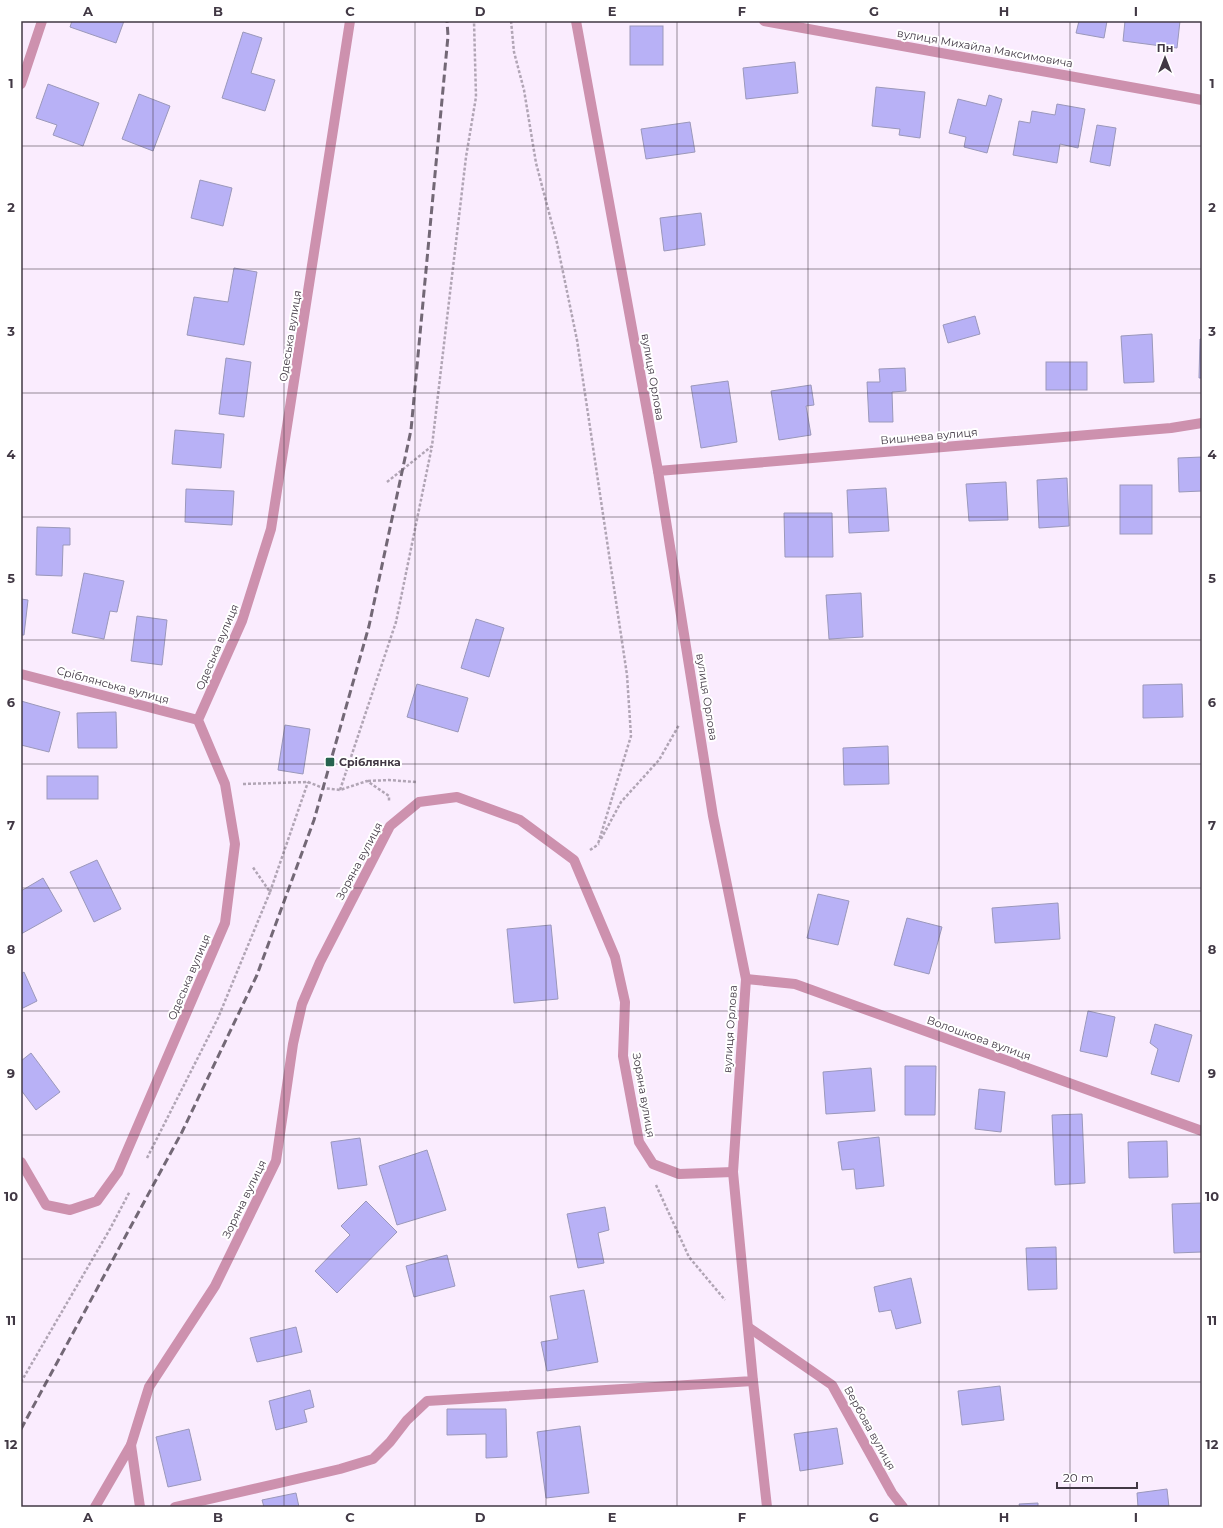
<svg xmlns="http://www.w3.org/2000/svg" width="1223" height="1528" viewBox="0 0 1223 1528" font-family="Montserrat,sans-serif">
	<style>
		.building { fill: #b8b1f6; stroke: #9b98ba }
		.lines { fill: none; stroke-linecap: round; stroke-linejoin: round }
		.path { stroke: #b1a5b5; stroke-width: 2.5; stroke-dasharray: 3 2; stroke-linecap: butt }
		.lane { stroke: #cd91ae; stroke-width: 10 }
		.street { stroke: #cd91ae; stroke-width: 10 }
		.rail { stroke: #736876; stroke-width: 3; stroke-dasharray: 8 4; stroke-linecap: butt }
		.grid { fill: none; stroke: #413844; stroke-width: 1; stroke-opacity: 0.55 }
		.poi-dot { fill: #26634f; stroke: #fff; stroke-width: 1.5 }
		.labels { text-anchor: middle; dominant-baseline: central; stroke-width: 4; stroke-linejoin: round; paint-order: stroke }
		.street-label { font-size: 11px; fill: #413844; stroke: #fff }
		.poi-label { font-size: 11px; font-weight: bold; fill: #413844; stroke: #fff; text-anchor: start }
		.neatline { fill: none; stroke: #413844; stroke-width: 1.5 }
		.grid-label { font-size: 13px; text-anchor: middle; font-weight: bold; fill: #413844 }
	</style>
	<rect width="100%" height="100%" fill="#faecfe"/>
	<g class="building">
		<path d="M72,21H124L116,43L70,27Z"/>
		<path d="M1079,21H1107L1104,38L1076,33Z"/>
		<path d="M1125,21H1180L1177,48L1123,41Z"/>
		<rect x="630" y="26" width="33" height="39"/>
		<path d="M243,32L262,38L251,73L275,80L265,111L222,98Z"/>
		<path d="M795,62L798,93L746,99L743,68Z"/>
		<path d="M48,84L99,103L83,146L53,135L57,125L36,118Z"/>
		<path d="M876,87L925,92L920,138L899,135L900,129L872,126Z"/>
		<path d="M139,94L170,106L153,151L122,139Z"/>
		<path d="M989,95L1002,99L987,153L964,147L966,137L949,133L958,99L986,106Z"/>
		<path d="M1057,104L1085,109L1078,148L1060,144L1057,163L1013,155L1019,121L1030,123L1032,111L1055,115Z"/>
		<path d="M690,122L695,152L646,159L641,129Z"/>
		<path d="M1097,125L1116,128L1110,166L1090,162Z"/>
		<path d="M200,180L232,188L223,226L191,218Z"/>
		<path d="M701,213L705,245L664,251L660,218Z"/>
		<path d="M234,268L257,272L244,345L187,335L194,297L228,302Z"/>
		<path d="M975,316L980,334L948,343L943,325Z"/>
		<path d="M1152,334L1154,382L1124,383L1121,336Z"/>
		<path d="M1200,339H1202V378H1199Z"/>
		<path d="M226,358L251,362L244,417L219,414Z"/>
		<rect x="1046" y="362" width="41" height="28"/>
		<path d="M905,368L906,391L892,392L893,422H869L867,382H880L879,369Z"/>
		<path d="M728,381L737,442L701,448L691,386Z"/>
		<path d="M811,385L814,405L806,406L811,435L779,440L771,391Z"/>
		<path d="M175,430L224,434L221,468L172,464Z"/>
		<path d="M1202,457V491L1179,492L1178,458Z"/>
		<path d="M1067,478L1069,526L1039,528L1037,480Z"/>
		<path d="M1006,482L1008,520L969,521L966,484Z"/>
		<rect x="1120" y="485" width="32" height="49"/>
		<path d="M886,488L889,531L849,533L847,490Z"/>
		<path d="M186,489L234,491L232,525L185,522Z"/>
		<path d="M784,513H832L833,557H785Z"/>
		<path d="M37,527L70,528V545H63L62,576L36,575Z"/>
		<path d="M84,573L124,581L117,612L110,611L104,639L72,633Z"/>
		<path d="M861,593L863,637L829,639L826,595Z"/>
		<path d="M21,599L28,600L24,635H21Z"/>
		<path d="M137,616L167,620L162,665L131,661Z"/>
		<path d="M476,619L504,628L489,677L461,668Z"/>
		<path d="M417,684L468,698L458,732L407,717Z"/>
		<path d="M1182,684L1183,717L1143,718V685Z"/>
		<path d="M21,701L60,712L49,752L21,745Z"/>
		<path d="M116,712L117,748H78L77,713Z"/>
		<path d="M285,725L310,729L303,774L278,770Z"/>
		<path d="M888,746L889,784L844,785L843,748Z"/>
		<rect x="47" y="776" width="51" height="23"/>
		<path d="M97,860L121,909L94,922L70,872Z"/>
		<path d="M43,878L62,911L21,934V891Z"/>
		<path d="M818,894L849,901L838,945L807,938Z"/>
		<path d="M1058,903L1060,939L995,943L992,908Z"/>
		<path d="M907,918L942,927L929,974L894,965Z"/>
		<path d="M551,925L558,999L514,1003L507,929Z"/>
		<path d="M24,972L37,1001L21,1009V974Z"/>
		<path d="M1088,1011L1115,1017L1107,1057L1080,1051Z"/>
		<path d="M1155,1024L1192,1035L1179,1082L1151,1074L1158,1049L1150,1043Z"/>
		<path d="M31,1053L60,1092L36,1110L21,1090V1061Z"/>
		<path d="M905,1066H936L935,1115H905Z"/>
		<path d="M871,1068L875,1111L826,1114L823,1072Z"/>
		<path d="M979,1089L1005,1092L1001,1132L975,1129Z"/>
		<path d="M1082,1114L1085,1183L1055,1185L1052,1115Z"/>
		<path d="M879,1137L884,1186L856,1189L854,1169L842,1170L838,1142Z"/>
		<path d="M360,1138L367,1185L338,1189L331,1142Z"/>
		<path d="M1167,1141L1168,1177L1129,1178L1128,1142Z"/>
		<path d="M427,1150L446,1210L397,1225L379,1166Z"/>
		<path d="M366,1201L397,1232L337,1293L315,1271L350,1235L341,1226Z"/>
		<path d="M1202,1203V1252L1174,1253L1172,1204Z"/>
		<path d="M605,1207L609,1230L598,1233L604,1263L578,1268L567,1214Z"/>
		<path d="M1056,1247L1057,1289L1028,1290L1026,1248Z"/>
		<path d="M447,1255L455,1286L414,1297L406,1266Z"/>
		<path d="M911,1278L921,1323L896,1329L891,1310L879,1312L874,1287Z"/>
		<path d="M584,1290L598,1362L547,1371L541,1342L558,1339L550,1296Z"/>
		<path d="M296,1327L302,1352L257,1362L250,1338Z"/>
		<path d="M1000,1386L1004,1420L962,1425L958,1391Z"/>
		<path d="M310,1390L314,1407L304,1410L307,1422L276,1430L269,1401Z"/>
		<path d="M447,1409H506L507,1457L486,1458V1434L447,1435Z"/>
		<path d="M580,1426L589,1493L546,1498L537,1432Z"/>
		<path d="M837,1428L843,1464L800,1471L794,1434Z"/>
		<path d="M189,1429L201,1480L168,1487L156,1437Z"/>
		<path d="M1167,1489L1169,1507H1138L1137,1493Z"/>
		<path d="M296,1493L299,1507H264L262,1500Z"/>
		<path d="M1038,1503V1507H1020L1019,1504Z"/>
	</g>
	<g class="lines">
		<g class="path">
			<path d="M511,21L514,52L524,90L536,163L557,243L577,340L627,675L631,736L598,844"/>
			<path d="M387,482L432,446L466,157L476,97L474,21"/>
			<path d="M368,781L389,780L416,782"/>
			<path d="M243,784L308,782L323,788L340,790L367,781L389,796V802"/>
			<path d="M340,790L396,622L432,446"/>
			<path d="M601,839L621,802L659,760L679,725"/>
			<path d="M590,850L599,844"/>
			<path d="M270,892L308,782"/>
			<path d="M147,1158L218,1018L270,892L252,866"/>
			<path d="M656,1185L689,1257L725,1300"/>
			<path d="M21,1382L110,1229L130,1191"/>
		</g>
		<path class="lane" d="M753,1381L767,1507"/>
		<g class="street">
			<path d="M764,21L1202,100"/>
			<path d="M21,84L42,21"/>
			<path d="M658,471L1171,428L1202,423"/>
			<path d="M21,674L198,720"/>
			<path d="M746,979L795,984L1202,1131"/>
			<path d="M21,1162L46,1205L70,1210L97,1201L118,1172L225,923L235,844L225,784L198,720L242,621L271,529L350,21"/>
			<path d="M748,1327L832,1385L892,1493L903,1507"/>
			<path d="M131,1445L140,1507"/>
			<path d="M95,1507L131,1445L149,1387L215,1286L276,1161L293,1044L302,1004L320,962L390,826L419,802L457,797L520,820L574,860L615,957L625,1002L623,1056L639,1142L653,1164L679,1174L733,1172"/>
			<path d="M175,1507L340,1469L373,1459L390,1442L407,1420L427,1401L753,1381L733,1172L746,979L713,816L658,471L576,21"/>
		</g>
		<path class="rail" d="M21,1429L182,1132L257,975L314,820L369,626L411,430L448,36L447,21"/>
	</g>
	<path class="grid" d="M153,21V1507M284,21V1507M415,21V1507M546,21V1507M677,21V1507M808,21V1507M939,21V1507M1070,21V1507M21,146H1202M21,269H1202M21,393H1202M21,517H1202M21,640H1202M21,764H1202M21,888H1202M21,1011H1202M21,1135H1202M21,1259H1202M21,1382H1202"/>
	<rect class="poi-dot" x="325" y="757" width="10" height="10" rx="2"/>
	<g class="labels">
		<g class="street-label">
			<text transform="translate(985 48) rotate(10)">вулиця Михайла Максимовича</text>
			<text transform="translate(290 336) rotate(-81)">Одеська вулиця</text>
			<text transform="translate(653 377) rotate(80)">вулиця Орлова</text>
			<text transform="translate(929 436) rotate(-5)">Вишнева вулиця</text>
			<text transform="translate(217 647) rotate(-67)">Одеська вулиця</text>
			<text transform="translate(113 685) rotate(15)">Сріблянська вулиця</text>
			<text transform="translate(707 697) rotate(81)">вулиця Орлова</text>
			<text transform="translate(359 861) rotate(-62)">Зоряна вулиця</text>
			<text transform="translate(189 977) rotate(-67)">Одеська вулиця</text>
			<text transform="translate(730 1029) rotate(-86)">вулиця Орлова</text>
			<text transform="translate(979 1038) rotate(20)">Волошкова вулиця</text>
			<text transform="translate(644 1095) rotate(80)">Зоряна вулиця</text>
			<text transform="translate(244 1199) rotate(-64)">Зоряна вулиця</text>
			<text transform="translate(870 1428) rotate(61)">Вербова вулиця</text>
		</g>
		<g class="poi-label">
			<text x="339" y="762">Сріблянка</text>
		</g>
	</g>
	<rect width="1223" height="1528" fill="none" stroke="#ffffff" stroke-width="44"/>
	<g transform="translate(1165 58)" stroke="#ffffff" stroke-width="3" paint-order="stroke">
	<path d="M0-3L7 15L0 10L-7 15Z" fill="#413844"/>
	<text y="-6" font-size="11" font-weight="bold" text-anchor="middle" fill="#413844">Пн</text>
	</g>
	<path d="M1057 1482v6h80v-6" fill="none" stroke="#413844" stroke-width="2"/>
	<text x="1063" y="1482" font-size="12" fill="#413844" stroke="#ffffff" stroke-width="3" paint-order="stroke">20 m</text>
	<rect x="22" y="22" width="1179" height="1484" class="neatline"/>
	<g class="grid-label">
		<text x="88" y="16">A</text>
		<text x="218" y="16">B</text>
		<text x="350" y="16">C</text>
		<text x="480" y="16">D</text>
		<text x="612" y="16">E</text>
		<text x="742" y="16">F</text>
		<text x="874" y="16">G</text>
		<text x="1004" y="16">H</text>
		<text x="1136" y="16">I</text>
		<text x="11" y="88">1</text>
		<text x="1212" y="88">1</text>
		<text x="11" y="212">2</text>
		<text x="1212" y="212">2</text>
		<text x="11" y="336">3</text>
		<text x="1212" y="336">3</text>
		<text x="11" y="459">4</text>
		<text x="1212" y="459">4</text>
		<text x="11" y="583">5</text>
		<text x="1212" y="583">5</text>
		<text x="11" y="707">6</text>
		<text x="1212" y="707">6</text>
		<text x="11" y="830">7</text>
		<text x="1212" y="830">7</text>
		<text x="11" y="954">8</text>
		<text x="1212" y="954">8</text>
		<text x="11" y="1078">9</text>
		<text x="1212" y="1078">9</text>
		<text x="11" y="1201">10</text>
		<text x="1212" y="1201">10</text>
		<text x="11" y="1325">11</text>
		<text x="1212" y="1325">11</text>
		<text x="11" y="1449">12</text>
		<text x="1212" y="1449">12</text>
		<text x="88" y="1522">A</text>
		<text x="218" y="1522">B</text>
		<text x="350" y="1522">C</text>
		<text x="480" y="1522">D</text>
		<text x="612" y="1522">E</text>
		<text x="742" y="1522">F</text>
		<text x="874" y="1522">G</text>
		<text x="1004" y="1522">H</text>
		<text x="1136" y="1522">I</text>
	</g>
</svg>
